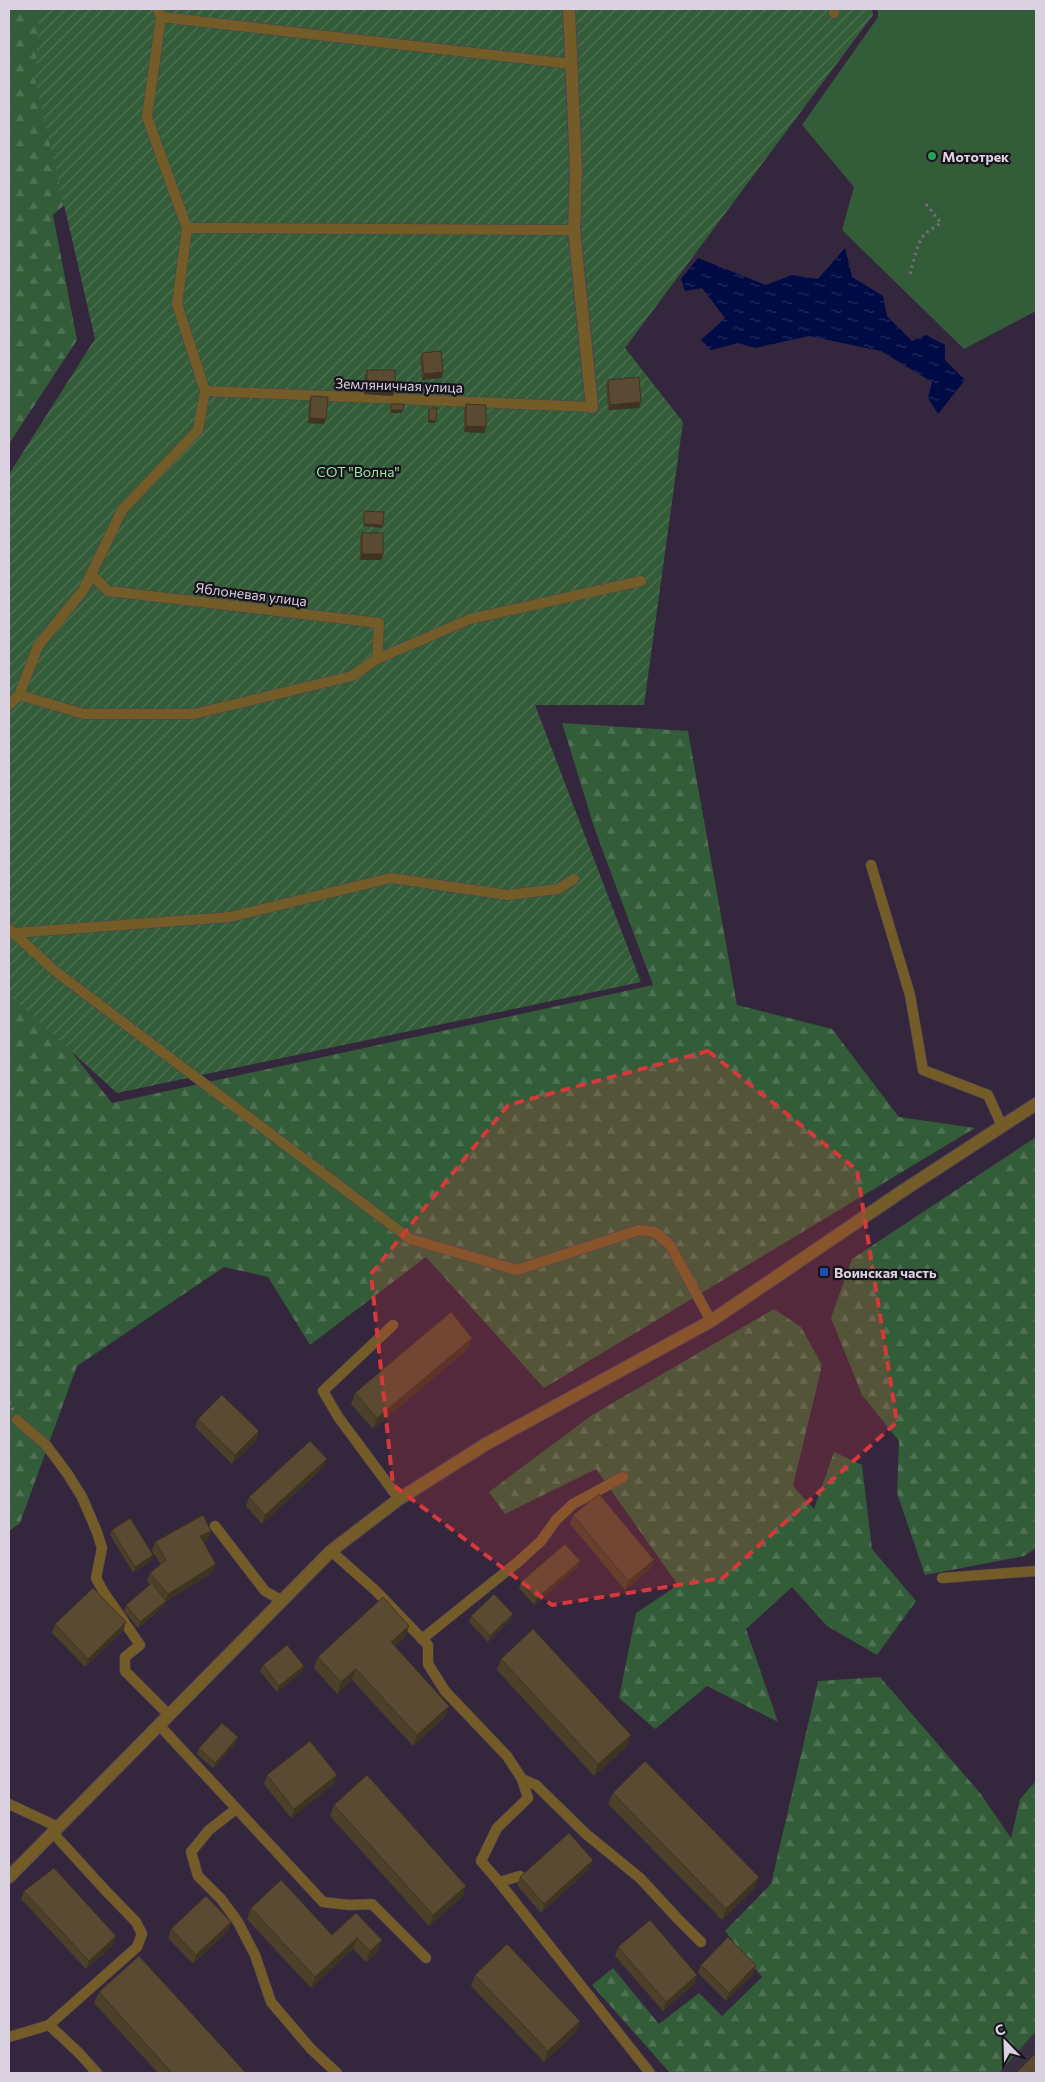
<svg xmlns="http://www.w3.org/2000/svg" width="1045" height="2082" viewBox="0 0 1045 2082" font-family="Commissioner,sans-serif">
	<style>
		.industrial { fill: #383041 }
		.forest { fill: url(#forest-firs) }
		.garden { fill: url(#garden-furrows) }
		.pitch { fill: #335c38 }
		.water { fill: url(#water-ripples) }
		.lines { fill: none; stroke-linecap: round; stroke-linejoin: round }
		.service-casing { stroke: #4f4257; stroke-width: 11 }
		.minor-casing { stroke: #4f4257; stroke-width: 14 }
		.tertiary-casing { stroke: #4f4257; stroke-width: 14 }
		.path { stroke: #776b7f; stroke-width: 3; stroke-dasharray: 2.5 4; stroke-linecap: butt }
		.service { stroke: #735c27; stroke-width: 10 }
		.minor { stroke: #735c27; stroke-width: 12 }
		.tertiary { stroke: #735c27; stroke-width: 12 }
		.wall { fill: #4d402a }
		.shaded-wall { fill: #3f3422 }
		.building { fill: #5a4a31; stroke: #3f3422 }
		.marked { fill: #d6393a; fill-opacity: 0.2; stroke: #d6393a; stroke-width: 4; stroke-dasharray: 10 6; stroke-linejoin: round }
		.leisure-dot { fill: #2e9e5b; stroke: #18121c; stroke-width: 2 }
		.transit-dot { fill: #1a4fb4; stroke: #18121c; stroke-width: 2 }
		.labels { text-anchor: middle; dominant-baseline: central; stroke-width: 4.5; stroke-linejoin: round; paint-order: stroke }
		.poi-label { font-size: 14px; font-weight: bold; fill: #dad2e1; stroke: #18121c; text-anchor: start }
		.street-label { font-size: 14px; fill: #dad2e1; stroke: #18121c }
		.park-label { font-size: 14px; fill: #93ed9d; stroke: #18121c }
	</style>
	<defs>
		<pattern id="forest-firs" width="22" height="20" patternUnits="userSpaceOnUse" patternTransform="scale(1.25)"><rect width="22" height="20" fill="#335c38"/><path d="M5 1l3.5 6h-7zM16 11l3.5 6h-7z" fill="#507254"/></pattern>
		<pattern id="garden-furrows" width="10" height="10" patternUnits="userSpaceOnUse" patternTransform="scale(1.25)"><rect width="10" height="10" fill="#335c38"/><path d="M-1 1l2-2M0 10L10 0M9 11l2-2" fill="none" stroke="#507254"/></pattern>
		<pattern id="water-ripples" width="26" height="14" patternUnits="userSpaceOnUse" patternTransform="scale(1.25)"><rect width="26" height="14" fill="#000a44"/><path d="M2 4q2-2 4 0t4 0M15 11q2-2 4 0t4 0" fill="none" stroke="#252d5f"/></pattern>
	</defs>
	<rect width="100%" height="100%" fill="#34263d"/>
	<path class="industrial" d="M1036,2022V2073H985Z"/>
	<g class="forest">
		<path d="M9,9H134L107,167L53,215L77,340L9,444Z"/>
		<path d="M562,723L688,731L737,1005L832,1029L899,1117L975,1128L544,1388L426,1257L310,1345L268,1277L224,1267L77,1366L20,1523L9,1531V973L112,1103L653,985L595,830Z"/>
		<path d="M1036,1137V1548L1024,1556L925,1575L897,1493L899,1441L862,1395L831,1318L852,1259Z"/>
		<path d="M774,1309L801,1327L822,1365L793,1486L814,1509L834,1452L862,1465L872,1549L916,1601L877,1655L827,1626L792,1587L746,1629L778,1722L707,1686L655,1729L619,1698L636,1613L678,1585L596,1469L505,1514L489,1492L592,1415Z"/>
		<path d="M880,1677L980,1793L1011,1838L1020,1799L1036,1781V2031L999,2073H670L592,1985L613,1968L659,2024L699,1993L722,2016L762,1977L725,1931L771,1884L818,1681Z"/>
	</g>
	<path class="garden" d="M40,9H872L873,15L625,348L683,422L644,705H535L641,982L117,1093L9,995V474L95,339L35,79Z"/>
	<path class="pitch" d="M878,9H1036V311L964,349L842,230L854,187L802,125L878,17Z"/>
	<path class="water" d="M845,248L852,277L883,296L887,316L912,341L926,335L945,345V360L965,380L938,414L928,398L932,382L881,351L809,336L755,348L738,343L711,350L701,340L725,318L702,288L685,291L681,279L698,258L766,285L792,275L818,279Z"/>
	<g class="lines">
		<defs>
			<g id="service">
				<path d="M834,9V13"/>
				<path d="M161,17L571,64"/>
				<path d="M187,228L574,230"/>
				<path d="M205,391L592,407"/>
				<path d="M91,574L108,591L379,623L377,659"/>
				<path d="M19,695L84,714H194L352,676L377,659L470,619L641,581"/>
				<path d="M9,705L19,695L38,646L84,589L122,510L198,430L205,391L177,304L187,228L147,117L161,17L158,9"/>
				<path d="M871,865L910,995L923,1070L988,1095L1002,1126"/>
				<path d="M9,929L55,971L410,1239L517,1270L639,1230L655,1232L670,1245L711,1321"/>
				<path d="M13,933L230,917L391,878L508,895L558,889L574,879"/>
				<path d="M393,1325L323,1391L339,1418L399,1499"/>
				<path d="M17,1420L46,1445L67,1473L82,1497L97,1532L102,1548L96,1578L103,1591L140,1645L125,1657V1671L169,1715"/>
				<path d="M215,1526L265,1591L281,1600"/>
				<path d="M331,1551L376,1591L428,1645V1664L445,1691L507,1756L522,1779L528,1798L497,1828L481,1861L499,1882L520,1876"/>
				<path d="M942,1578L1036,1571"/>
				<path d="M422,1639L518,1562L541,1541L556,1520L573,1504L623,1477"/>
				<path d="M159,1725L323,1902L349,1905L372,1904L426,1958"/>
				<path d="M522,1779L536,1785L586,1834L640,1878L678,1919L701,1942"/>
				<path d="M9,1804L58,1827"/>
				<path d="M236,1809L209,1830L191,1852L198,1876L221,1899L238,1922L255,1955L271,2002L311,2049L337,2073"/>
				<path d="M499,1882L650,2073"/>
				<path d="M49,2025L79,2053L97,2073"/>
				<path d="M9,2037L49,2025L137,1947L142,1934L136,1922L105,1890L53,1833"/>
			</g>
			<path id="minor" d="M569,9L576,170L574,230L592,407"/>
			<path id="tertiary" d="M9,1877L331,1551L399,1499L486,1444L711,1321L904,1190L1036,1104"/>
		</defs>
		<use href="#service" class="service-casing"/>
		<use href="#minor" class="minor-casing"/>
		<use href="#tertiary" class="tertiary-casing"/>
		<g class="path">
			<path d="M910,274L918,245L924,234L941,223L926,204"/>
			<path d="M9,1402L13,1410"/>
		</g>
		<use href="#service" class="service"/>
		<use href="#minor" class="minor"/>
		<use href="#tertiary" class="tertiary"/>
	</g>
	<g class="wall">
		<path d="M422,353L441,378L422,380L420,358Z"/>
		<path d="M367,370L393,396L364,394L365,375Z"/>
		<path d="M608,380L641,402L639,408L608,410L606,385Z"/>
		<path d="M311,396L326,419L324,424L308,423L309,401Z"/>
		<path d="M466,404L486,427L484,433L464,432V410Z"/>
		<path d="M429,408L435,423H428V411Z"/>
		<path d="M362,533L383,554L381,560H360V539Z"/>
		<path d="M472,1338L468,1349L373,1429L351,1404L355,1393Z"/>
		<path d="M198,1419L256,1440L232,1464L195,1427Z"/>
		<path d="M324,1467L262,1524L246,1506L249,1497Z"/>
		<path d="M573,1515L651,1568L625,1590L570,1524Z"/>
		<path d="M112,1530L151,1561L133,1572L110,1535Z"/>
		<path d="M211,1531L208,1539L203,1542L212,1573L165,1602L164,1606L138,1628L124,1611L126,1605L150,1585L147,1581L150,1573L161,1565L152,1551L155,1542Z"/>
		<path d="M580,1561L578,1567L534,1605L519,1588L521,1582Z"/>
		<path d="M471,1616L511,1619L488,1642L469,1622Z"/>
		<path d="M126,1622L123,1631L85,1667L52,1633L55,1624Z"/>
		<path d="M405,1637L395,1646L445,1717L413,1746L352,1680L337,1694L314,1668L318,1657Z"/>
		<path d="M501,1659L631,1735L627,1746L594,1776L497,1670Z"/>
		<path d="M263,1665L302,1672L277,1692L260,1671Z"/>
		<path d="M236,1743L213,1768L197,1754L199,1748Z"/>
		<path d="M267,1775L334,1784L291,1818L264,1784Z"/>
		<path d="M613,1793L755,1888L722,1920L608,1804Z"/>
		<path d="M334,1805L466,1886L462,1897L429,1926L330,1816Z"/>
		<path d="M590,1868L541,1913L517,1885L520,1877Z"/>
		<path d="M24,1891L113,1945L86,1969L21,1899Z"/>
		<path d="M251,1908L332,1935L356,1913L378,1952L366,1962L353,1949L311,1988L247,1919Z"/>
		<path d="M231,1922L228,1931L193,1964L168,1938L171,1929Z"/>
		<path d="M618,1947L697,1975L694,1984L663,2011L615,1956Z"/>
		<path d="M701,1965L753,1974L726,2001L698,1973Z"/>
		<path d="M475,1975L580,2021L576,2032L544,2062L471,1986Z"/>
		<path d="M99,1992L246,2073H158L94,2003Z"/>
	</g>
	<g class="shaded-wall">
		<path d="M443,372L441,378L422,380L424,374Z"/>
		<path d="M366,389L395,390L393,396L364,394Z"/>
		<path d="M641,402L639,408L608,410L610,405Z"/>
		<path d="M391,410H403L402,413H390Z"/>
		<path d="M310,418L326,419L324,424L308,423Z"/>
		<path d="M429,420L436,421L435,423H428Z"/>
		<path d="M466,426L486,427L484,433L464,432Z"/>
		<path d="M364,524L383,525L382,528L363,526Z"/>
		<path d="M362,554H383L381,560H360Z"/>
		<path d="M472,1338L468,1349L373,1429L377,1418Z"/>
		<path d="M259,1431L256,1440L232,1464L235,1455Z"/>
		<path d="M327,1459L324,1467L262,1524L265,1515Z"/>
		<path d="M211,1531L208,1539L197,1545L200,1536Z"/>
		<path d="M153,1555L151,1561L133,1572L135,1567Z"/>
		<path d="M654,1560L651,1568L625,1590L628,1581Z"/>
		<path d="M580,1561L578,1567L534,1605L536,1599Z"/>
		<path d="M216,1564L212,1573L165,1602L164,1606L138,1628L140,1622L165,1601L168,1594Z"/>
		<path d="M513,1614L511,1619L488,1642L490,1636Z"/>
		<path d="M126,1622L123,1631L85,1667L88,1659Z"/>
		<path d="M409,1626L405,1637L387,1653L391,1642Z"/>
		<path d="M304,1666L302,1672L277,1692L279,1686Z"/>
		<path d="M356,1669L352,1680L337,1694L341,1682Z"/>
		<path d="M449,1706L445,1717L413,1746L417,1735Z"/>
		<path d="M631,1735L627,1746L594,1776L598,1764Z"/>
		<path d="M238,1737L236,1743L213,1768L215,1763Z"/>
		<path d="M337,1775L334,1784L291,1818L294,1809Z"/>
		<path d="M593,1860L590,1868L541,1913L544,1904Z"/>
		<path d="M759,1877L755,1888L722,1920L726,1909Z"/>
		<path d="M466,1886L462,1897L429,1926L433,1915Z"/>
		<path d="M231,1922L228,1931L193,1964L196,1955Z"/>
		<path d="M116,1936L113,1945L86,1969L89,1961Z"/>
		<path d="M357,1938L353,1949L311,1988L315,1977Z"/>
		<path d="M382,1940L378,1952L366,1962L370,1951Z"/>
		<path d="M756,1965L753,1974L726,2001L729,1993Z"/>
		<path d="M697,1975L694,1984L663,2011L666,2002Z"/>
		<path d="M580,2021L576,2032L544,2062L548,2051Z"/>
	</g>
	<g class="building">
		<path d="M441,351L443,372L424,374L422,353Z"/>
		<path d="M367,370H395V390L366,389Z"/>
		<path d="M639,377L641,402L610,405L608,380Z"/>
		<path d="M311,396L328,397L326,419L310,418Z"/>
		<path d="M391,404H404L403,410H391Z"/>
		<path d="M466,404L486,405V427L466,426Z"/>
		<path d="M429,408H437L436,421L429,420Z"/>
		<path d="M364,511L384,512L383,525L364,524Z"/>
		<rect x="362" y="533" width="21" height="21"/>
		<path d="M451,1312L472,1338L377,1418L355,1393Z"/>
		<path d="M222,1395L259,1431L235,1455L198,1419Z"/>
		<path d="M310,1441L327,1459L265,1515L249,1497Z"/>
		<path d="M599,1494L654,1560L628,1581L573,1515Z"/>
		<path d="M203,1515L211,1531L200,1536L216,1564L168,1594L150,1573L166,1560L155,1542Z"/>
		<path d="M130,1518L153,1555L135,1567L112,1530Z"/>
		<path d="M565,1544L580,1561L536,1599L521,1582Z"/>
		<path d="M152,1583L166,1601L140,1622L126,1605Z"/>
		<path d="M93,1588L126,1622L88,1659L55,1624Z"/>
		<path d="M494,1594L513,1614L490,1636L471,1616Z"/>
		<path d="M383,1597L409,1626L391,1642L449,1706L417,1735L356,1669L341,1682L318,1657Z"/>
		<path d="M533,1629L631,1735L598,1764L501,1659Z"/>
		<path d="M287,1645L304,1666L279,1686L263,1665Z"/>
		<path d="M222,1723L238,1737L215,1763L199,1748Z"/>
		<path d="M310,1741L337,1775L294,1809L267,1775Z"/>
		<path d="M645,1761L759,1877L726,1909L613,1793Z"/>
		<path d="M367,1775L466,1886L433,1915L334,1805Z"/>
		<path d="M569,1833L593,1860L544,1904L520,1877Z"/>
		<path d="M54,1868L116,1936L89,1961L24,1891Z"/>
		<path d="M281,1880L332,1935L356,1913L382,1940L370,1951L357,1938L315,1977L251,1908Z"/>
		<path d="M206,1896L231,1922L196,1955L171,1929Z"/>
		<path d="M650,1920L697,1975L666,2002L618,1947Z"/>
		<path d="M728,1937L756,1965L729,1993L701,1965Z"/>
		<path d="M507,1944L580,2021L548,2051L475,1975Z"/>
		<path d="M139,1956L246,2073H172L99,1992Z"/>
		<path d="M1036,2053V2073H1016Z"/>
	</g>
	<path class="marked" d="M708,1051L857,1170L897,1422L723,1578L552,1605L393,1485L371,1274L508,1105Z"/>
	<circle class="leisure-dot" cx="932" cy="156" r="5"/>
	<rect class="transit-dot" x="819" y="1267" width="10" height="10" rx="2.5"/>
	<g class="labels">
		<g class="poi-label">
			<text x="942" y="156">Мототрек</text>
			<text x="834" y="1272">Воинская часть</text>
		</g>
		<g class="street-label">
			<text transform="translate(399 385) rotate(2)">Земляничная улица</text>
			<text transform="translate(251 594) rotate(7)">Яблоневая улица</text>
		</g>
		<g class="park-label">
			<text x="358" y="471">СОТ "Волна"</text>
		</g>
	</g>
	<rect width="1045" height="2082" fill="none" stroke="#dad2e1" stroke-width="20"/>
	<g transform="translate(1005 2042) rotate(337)" stroke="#18121c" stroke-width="4" paint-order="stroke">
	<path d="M0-4L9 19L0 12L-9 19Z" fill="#dad2e1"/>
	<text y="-8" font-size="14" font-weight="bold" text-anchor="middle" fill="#dad2e1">С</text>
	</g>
</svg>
